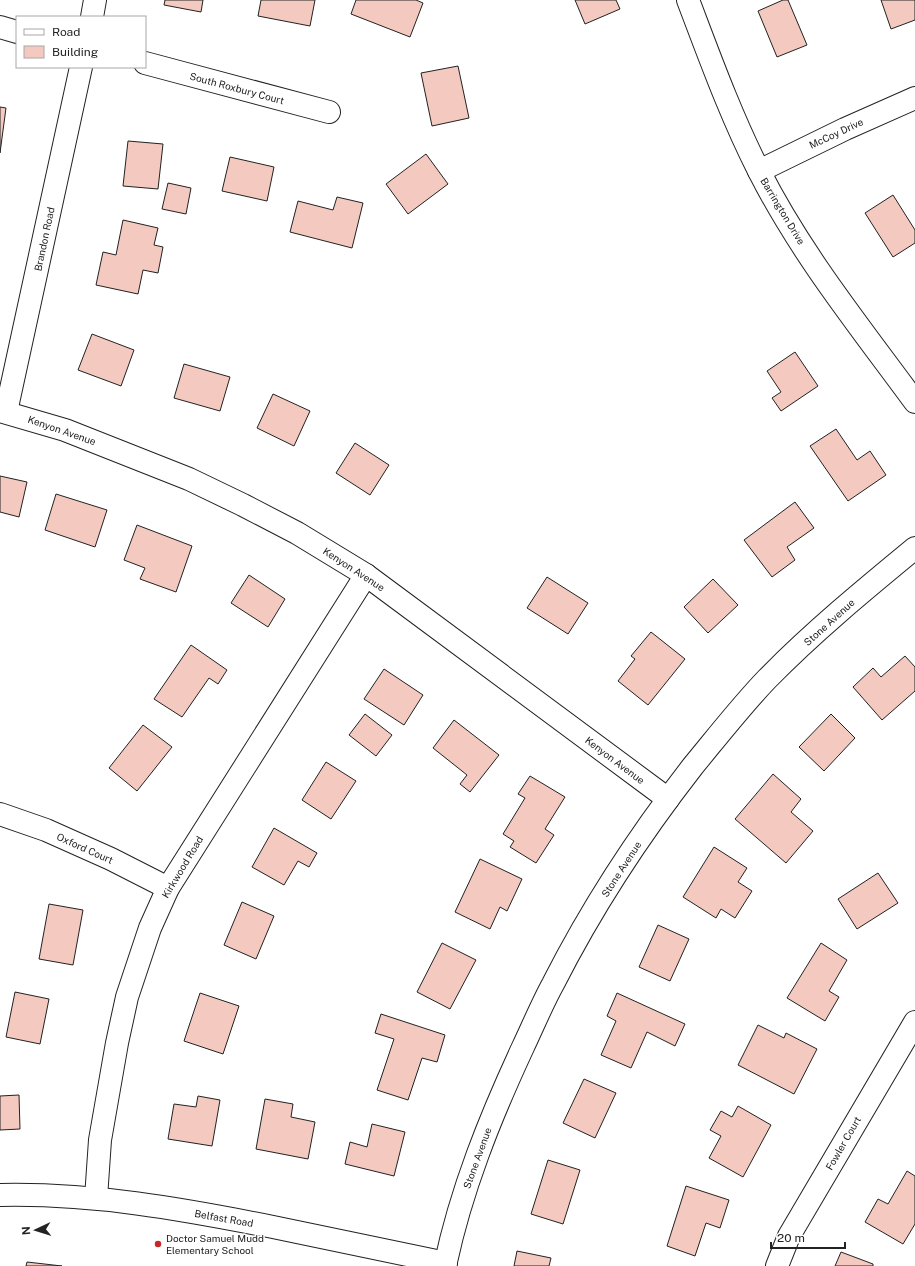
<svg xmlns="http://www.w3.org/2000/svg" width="915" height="1266" viewBox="0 0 915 1266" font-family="'Public Sans',sans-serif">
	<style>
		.building { fill: #f3c9c0; stroke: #222 }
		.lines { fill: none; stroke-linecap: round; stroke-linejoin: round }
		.minor-casing { stroke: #222; stroke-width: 24 }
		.minor { stroke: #fff; stroke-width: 22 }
		.poi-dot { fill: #c62828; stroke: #fff; stroke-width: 1.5 }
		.labels { text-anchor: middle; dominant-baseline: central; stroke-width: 3; stroke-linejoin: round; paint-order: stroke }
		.street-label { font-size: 10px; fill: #222; stroke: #fff }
		.poi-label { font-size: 10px; fill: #222; stroke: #fff; text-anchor: start }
	</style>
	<rect width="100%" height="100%" fill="#fff"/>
	<g class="building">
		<path d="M165,0H203L201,12L164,5Z"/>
		<path d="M261,0H315L310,26L258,16Z"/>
		<path d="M356,0H416L423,3L410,37L351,14Z"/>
		<path d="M575,0H616L620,9L585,24Z"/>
		<path d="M783,0H788L807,45L777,57L758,11Z"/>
		<path d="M881,0H915V20L891,29Z"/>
		<path d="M458,66L469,118L432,126L421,73Z"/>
		<path d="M0,107L6,108L0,153Z"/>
		<path d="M128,141L163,144L158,189L123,186Z"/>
		<path d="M426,154L448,184L408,214L386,184Z"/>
		<path d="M230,157L274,167L267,201L222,191Z"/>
		<path d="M168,183L191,188L186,214L162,209Z"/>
		<path d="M893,195L915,230V243L893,257L865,213Z"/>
		<path d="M337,197L363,203L352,248L290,232L298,201L333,210Z"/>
		<path d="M123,220L158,228L154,245L163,247L158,273L143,270L138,294L96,285L103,252L116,255Z"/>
		<path d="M92,334L134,350L121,386L78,370Z"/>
		<path d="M795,352L818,386L781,411L772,398L781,392L767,371Z"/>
		<path d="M184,364L230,377L220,411L174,398Z"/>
		<path d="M273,394L310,411L294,446L257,428Z"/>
		<path d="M836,429L857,460L870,451L886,475L848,501L810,446Z"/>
		<path d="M355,443L389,465L370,495L336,473Z"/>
		<path d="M0,476L27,482L19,517L0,512Z"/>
		<path d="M56,494L107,510L95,547L45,530Z"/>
		<path d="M795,502L814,528L787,547L795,560L772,577L744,540Z"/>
		<path d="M137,525L192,546L176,592L140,579L145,568L124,560Z"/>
		<path d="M249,575L285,599L268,627L231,603Z"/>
		<path d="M547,577L588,603L568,634L527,608Z"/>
		<path d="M713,579L738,605L708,633L684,607Z"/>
		<path d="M651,632L685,659L648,705L618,681L635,659L631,656Z"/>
		<path d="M191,645L227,670L218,684L209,678L182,717L154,699Z"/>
		<path d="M905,656L915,667V691L882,720L853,687L873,668L881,677Z"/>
		<path d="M384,669L423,695L404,725L364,699Z"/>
		<path d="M365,714L392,735L376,756L349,735Z"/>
		<path d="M831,714L855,738L824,771L799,747Z"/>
		<path d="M454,720L499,755L470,792L460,784L467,775L433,748Z"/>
		<path d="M143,725L172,747L137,791L109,768Z"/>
		<path d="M326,762L356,781L331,819L302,800Z"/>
		<path d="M773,774L801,799L791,812L813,831L786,863L735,819Z"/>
		<path d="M530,776L565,797L545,829L554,835L536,863L510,847L514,841L503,834L525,798L518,794Z"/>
		<path d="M274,828L317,853L309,867L298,861L284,885L252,867Z"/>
		<path d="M714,847L747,868L738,882L752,891L735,918L721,909L716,918L683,897Z"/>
		<path d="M480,859L522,879L507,911L500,907L490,929L455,912Z"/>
		<path d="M878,873L898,903L857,929L838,899Z"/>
		<path d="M242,902L274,916L256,959L224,945Z"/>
		<path d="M49,904L83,910L73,965L39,959Z"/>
		<path d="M658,925L689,939L670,981L639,967Z"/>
		<path d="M442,943L476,960L450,1009L417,992Z"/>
		<path d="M821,943L847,960L829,991L839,997L825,1021L787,998Z"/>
		<path d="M15,992L49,999L40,1044L6,1037Z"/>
		<path d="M200,993L239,1006L223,1054L184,1041Z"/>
		<path d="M617,993L685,1024L675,1046L647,1032L631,1068L601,1055L616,1021L607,1016Z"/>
		<path d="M381,1014L445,1035L437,1062L422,1058L408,1100L377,1090L394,1039L375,1033Z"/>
		<path d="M758,1025L784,1038L786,1033L817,1049L794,1094L738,1065Z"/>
		<path d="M584,1079L616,1093L595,1138L563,1123Z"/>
		<path d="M19,1095L20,1129L0,1130V1096Z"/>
		<path d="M198,1096L220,1100L212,1146L168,1139L174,1104L196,1107Z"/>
		<path d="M265,1099L293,1104L291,1117L315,1122L308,1159L256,1149Z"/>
		<path d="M738,1106L771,1125L743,1177L709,1158L721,1136L710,1130L721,1111L732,1117Z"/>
		<path d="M372,1124L405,1132L394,1176L345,1164L350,1142L367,1147Z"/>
		<path d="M548,1160L580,1170L563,1224L531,1214Z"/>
		<path d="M907,1171L915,1176V1224L903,1244L865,1222L878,1199L888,1204Z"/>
		<path d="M686,1186L729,1200L720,1228L706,1223L695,1256L667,1246Z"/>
		<path d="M517,1251L551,1258L549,1266H514Z"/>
		<path d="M841,1252L873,1264V1266H835Z"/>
		<path d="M27,1262L62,1266H26Z"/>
	</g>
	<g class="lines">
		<defs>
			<g id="minor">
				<path d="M688,0C710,58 731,116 759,171C801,254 860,327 915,402"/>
				<path d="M92,17L95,0"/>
				<path d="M0,27L17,32"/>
				<path d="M145,63L329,112"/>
				<path d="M759,171L845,129L915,98"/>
				<path d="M0,411L65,430L189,479L243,505L297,533L366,575L668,799"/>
				<path d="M6,412L81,67"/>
				<path d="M0,814L46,830L111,859L168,888"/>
				<path d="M0,1195C93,1193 182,1209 273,1227C331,1239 388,1251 446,1263"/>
				<path d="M96,1198L100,1140L117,1043L127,997L150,928L168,888L366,575"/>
				<path d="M445,1266C461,1190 490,1118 523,1047C533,1026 542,1004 553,984C592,907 640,834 693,766C717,737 741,706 767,679C813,632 864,590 915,548"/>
				<path d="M777,1266L789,1236L915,1022"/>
			</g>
		</defs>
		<use href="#minor" class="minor-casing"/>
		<use href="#minor" class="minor"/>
	</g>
	<circle class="poi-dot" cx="158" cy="1244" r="4"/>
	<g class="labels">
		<g class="street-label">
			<text transform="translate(237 88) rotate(15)">South Roxbury Court</text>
			<text transform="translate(836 133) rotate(-25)">McCoy Drive</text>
			<text transform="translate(783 211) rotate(59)">Barrington Drive</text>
			<text transform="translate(44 239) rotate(-78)">Brandon Road</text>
			<text transform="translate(62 430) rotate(19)">Kenyon Avenue</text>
			<text transform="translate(354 569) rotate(33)">Kenyon Avenue</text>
			<text transform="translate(829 622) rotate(-42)">Stone Avenue</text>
			<text transform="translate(615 760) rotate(37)">Kenyon Avenue</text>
			<text transform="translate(85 848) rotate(24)">Oxford Court</text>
			<text transform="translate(182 867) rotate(-59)">Kirkwood Road</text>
			<text transform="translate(621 869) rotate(-57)">Stone Avenue</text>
			<text transform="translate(843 1143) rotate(-60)">Fowler Court</text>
			<text transform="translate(477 1158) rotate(-70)">Stone Avenue</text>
			<text transform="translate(224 1218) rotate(10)">Belfast Road</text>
		</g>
		<g class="poi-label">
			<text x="166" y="1238">Doctor Samuel Mudd<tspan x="166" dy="12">Elementary School</tspan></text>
		</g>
	</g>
	<rect x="16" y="16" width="130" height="52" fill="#ffffff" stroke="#a7a7a7"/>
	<rect x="24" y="29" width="20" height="6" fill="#ffffff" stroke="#a7a7a7"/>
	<text x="52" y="36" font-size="12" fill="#222222">Road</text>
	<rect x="24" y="46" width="20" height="12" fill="#f3c9c0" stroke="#a7a7a7"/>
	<text x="52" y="56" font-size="12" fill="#222222">Building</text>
	<g transform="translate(36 1230) rotate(266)" stroke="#ffffff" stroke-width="3" paint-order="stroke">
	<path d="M0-3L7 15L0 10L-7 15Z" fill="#222222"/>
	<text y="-6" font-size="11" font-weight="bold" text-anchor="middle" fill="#222222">N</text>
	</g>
	<path d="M771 1242v6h74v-6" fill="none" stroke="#222222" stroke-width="2"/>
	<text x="777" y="1242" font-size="12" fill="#222222" stroke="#ffffff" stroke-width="3" paint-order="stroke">20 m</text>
</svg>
